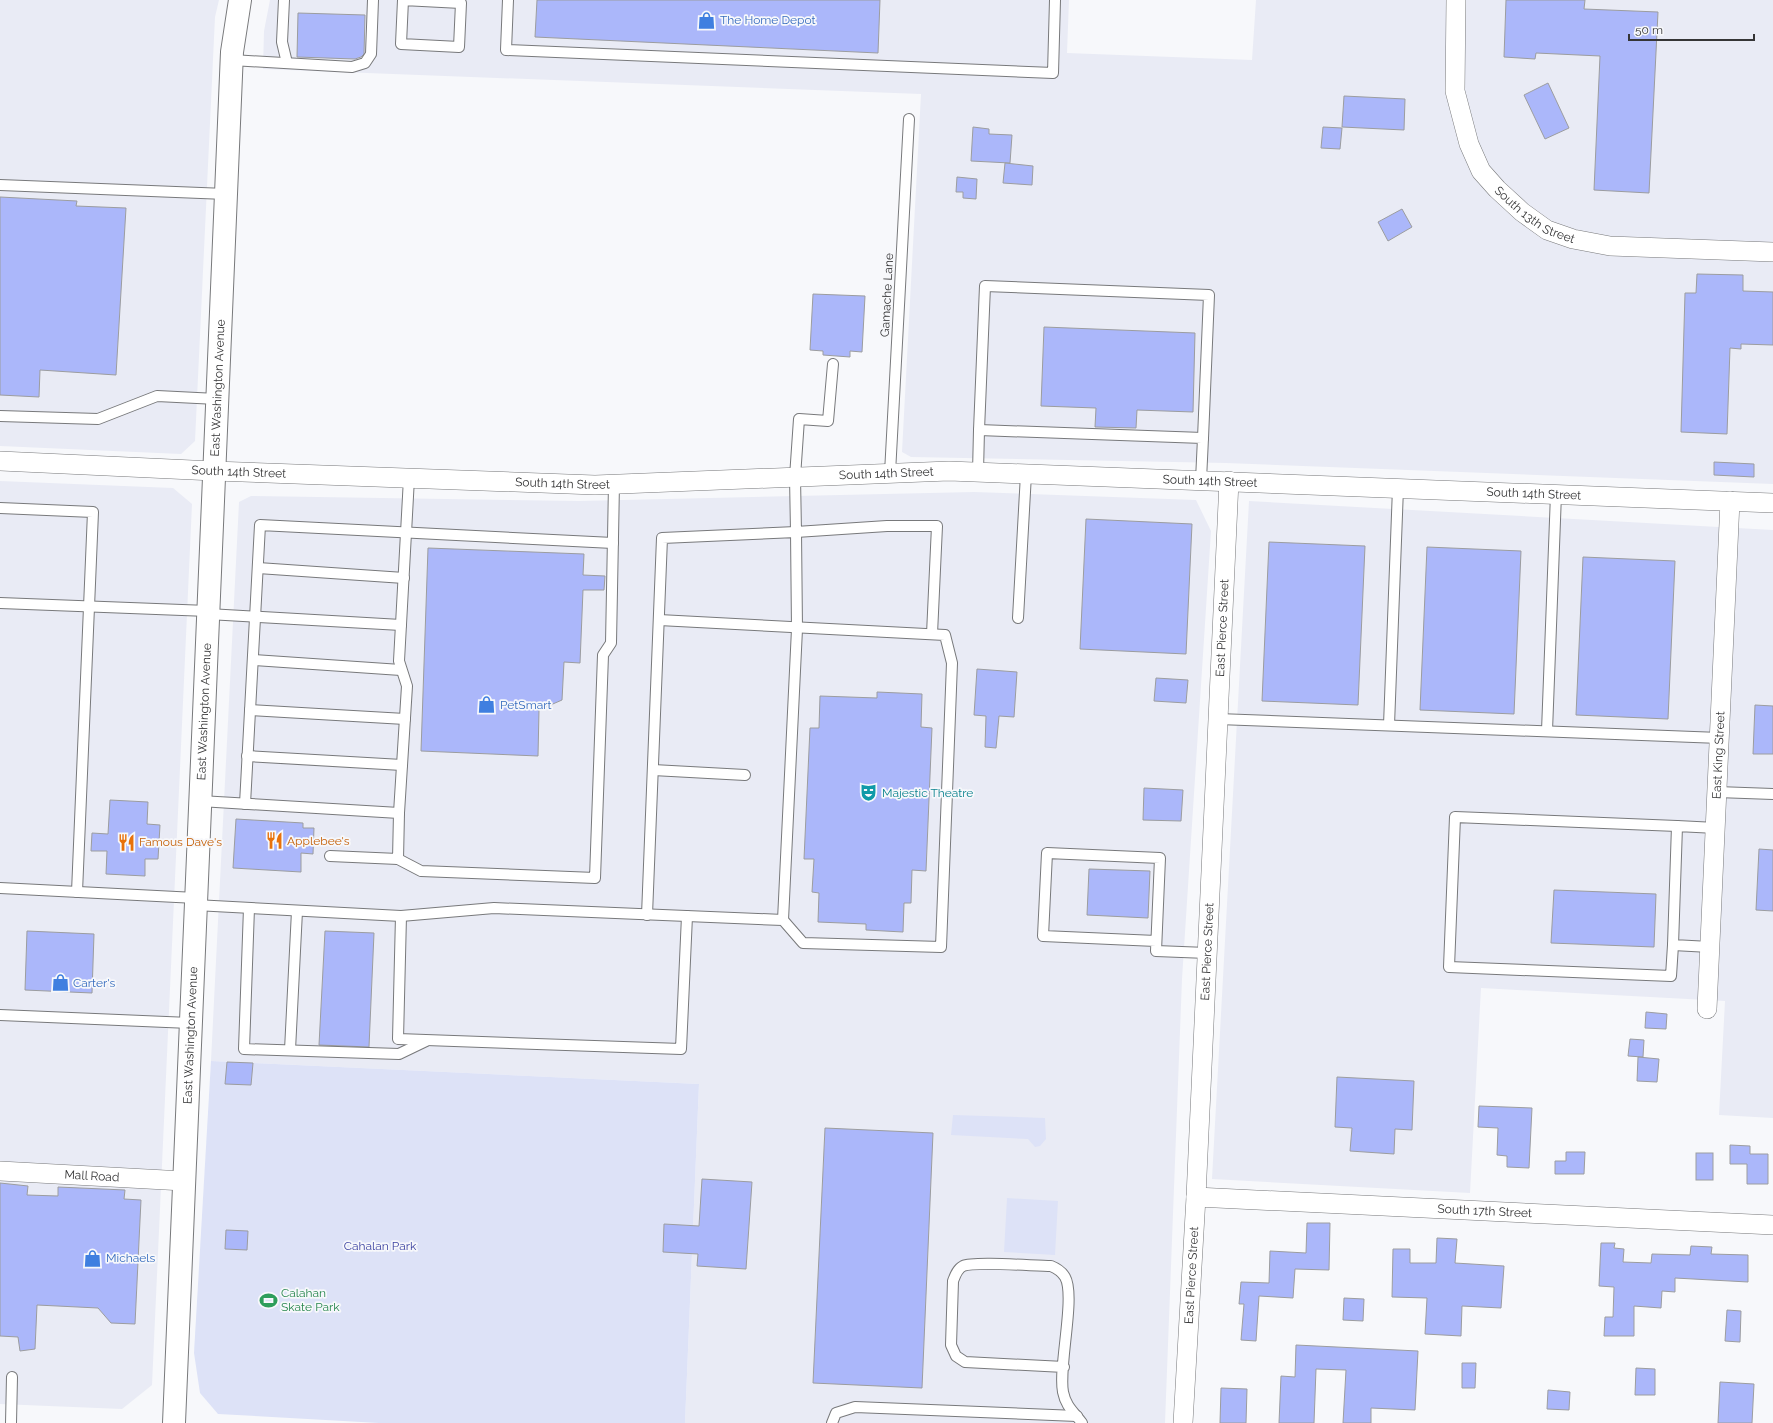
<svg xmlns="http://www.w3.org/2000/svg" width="1773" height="1423" viewBox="0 0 1773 1423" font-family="Raleway,sans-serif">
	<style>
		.built { fill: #e9ebf5 }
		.green { fill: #dde2f7 }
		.building { fill: #abb7fa; stroke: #9c9d9f }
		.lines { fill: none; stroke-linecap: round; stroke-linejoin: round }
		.lane-casing { stroke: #78797b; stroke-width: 12 }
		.street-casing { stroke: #78797b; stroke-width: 20 }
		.secondary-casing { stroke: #78797b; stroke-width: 24 }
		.lane { stroke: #fff; stroke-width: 10 }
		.street { stroke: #fff; stroke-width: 19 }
		.secondary { stroke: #fff; stroke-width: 22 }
		.labels { text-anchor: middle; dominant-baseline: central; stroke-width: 3.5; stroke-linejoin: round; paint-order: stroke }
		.shop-label { font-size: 12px; fill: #366cbe; stroke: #f7f8fb; text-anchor: start }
		.street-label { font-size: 12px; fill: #353536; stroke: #f7f8fb }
		.culture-label { font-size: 12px; fill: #0d838f; stroke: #f7f8fb; text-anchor: start }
		.food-label { font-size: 12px; fill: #c56008; stroke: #f7f8fb; text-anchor: start }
		.park-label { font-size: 12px; fill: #3e44a2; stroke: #f7f8fb }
		.leisure-label { font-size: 12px; fill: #27864d; stroke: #f7f8fb; text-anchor: start }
	</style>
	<rect width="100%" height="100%" fill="#f7f8fb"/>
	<g class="built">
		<path d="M0,0H219L215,17L195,441L181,454L0,446Z"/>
		<path d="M270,0H1069L1067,53L1252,60L1256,0H1773V484L1226,463L911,457L902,452L921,94L263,69L264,31Z"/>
		<path d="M0,481L173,488L192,504L152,1385L122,1409L0,1404Z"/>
		<path d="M974,492L1196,500L1211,531L1182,979L1165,1423H685L699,1084L211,1061L239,502L251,496L579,501Z"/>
		<path d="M1249,501L1773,530V1118L1719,1115L1725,1001L1481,988L1470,1193L1212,1179Z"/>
	</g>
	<g class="green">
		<path d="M211,1061L699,1084L685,1423H379L218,1414L200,1393L194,1353Z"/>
		<path d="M953,1115L1045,1118L1046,1139L1040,1146L1035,1147L1028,1139L951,1135Z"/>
		<path d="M1007,1198L1058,1201L1055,1255L1004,1252Z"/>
	</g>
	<g class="building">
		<path d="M537,0H880L878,53L535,37Z"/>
		<path d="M1506,0H1585L1584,9L1658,12L1649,193L1594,190L1600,56L1536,53L1535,59L1504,57Z"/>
		<path d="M298,13L365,15L364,54L361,57L355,59L297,57Z"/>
		<path d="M1548,83L1569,128L1545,139L1524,95Z"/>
		<path d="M1344,96L1405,99L1404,130L1342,127Z"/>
		<path d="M973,127L989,129V134L1012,135L1010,163L971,161Z"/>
		<path d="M1323,127L1342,128L1340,149L1321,148Z"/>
		<path d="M1005,163L1033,166L1032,185L1003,183Z"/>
		<path d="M957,177L977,179L976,199L963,198V192H956Z"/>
		<path d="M0,197L77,201L76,206L126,208L116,375L40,370L39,397L0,395Z"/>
		<path d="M1402,209L1412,227L1388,241L1378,222Z"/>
		<path d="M1697,274L1743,275V291L1773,292V345L1741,344V349L1730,348L1727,434L1681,432L1685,293H1696Z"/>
		<path d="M813,294L865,296L862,352L850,351V357L823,355V351L810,350Z"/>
		<path d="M1044,327L1195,333L1193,412L1137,410L1136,428L1095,427L1096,408L1041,406Z"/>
		<path d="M1714,462L1754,464V477L1714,475Z"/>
		<path d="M1086,519L1192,524L1186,654L1080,649Z"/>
		<path d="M1269,542L1365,546L1358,705L1262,701Z"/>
		<path d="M1427,547L1521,551L1514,714L1420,710Z"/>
		<path d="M428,548L584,554L583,575L605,576L604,590H583L580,663L564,662L562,700L539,710L538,756L421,751Z"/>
		<path d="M1583,557L1675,561L1668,719L1576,715Z"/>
		<path d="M977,669L1017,672L1014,717L999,716L996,748L985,747L986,716L974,715Z"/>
		<path d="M1156,678L1188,680L1186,703L1154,701Z"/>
		<path d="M877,692L922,694L921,727L932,728L926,871L912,870L911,903H904L903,932L866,930V924L818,922L819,893L812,892L814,859H804L810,728H819L820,696L877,698Z"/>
		<path d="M1755,705L1773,706V754H1753Z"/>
		<path d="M1144,788L1183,790L1181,821L1143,820Z"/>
		<path d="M110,800L148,802L147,824L160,825L158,859H145V876L106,874L107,851H91L92,833L108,834Z"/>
		<path d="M236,819L303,823V828H314L313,854L301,853V872L233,868Z"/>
		<path d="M1759,849L1773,850V911L1756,910Z"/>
		<path d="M1089,869L1150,871L1148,918L1087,915Z"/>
		<path d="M1554,890L1656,894L1654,947L1551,943Z"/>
		<path d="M27,931L94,934L92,993L25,990Z"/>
		<path d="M325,931L374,933L369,1047L319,1045Z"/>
		<path d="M1646,1012L1667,1014L1666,1029L1645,1028Z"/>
		<path d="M1630,1039L1644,1040L1643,1057L1628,1056Z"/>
		<path d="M1638,1057L1659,1059L1657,1082L1637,1081Z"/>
		<path d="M227,1062L253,1063L251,1085L225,1084Z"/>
		<path d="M1337,1077L1414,1081L1412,1130L1395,1129L1394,1154L1350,1151L1352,1128L1335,1127Z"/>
		<path d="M1479,1106L1532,1108L1529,1168L1507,1167V1156L1497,1155L1498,1128L1478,1127Z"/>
		<path d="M825,1128L933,1133L922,1388L813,1383Z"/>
		<path d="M1730,1145L1750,1146V1154H1768V1184H1747V1164H1730Z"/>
		<path d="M1566,1152H1585L1584,1174H1555V1161H1566Z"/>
		<rect x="1696" y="1153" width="17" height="27"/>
		<path d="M702,1179L752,1182L746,1269L697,1266L698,1254L663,1252L664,1224L699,1226Z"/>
		<path d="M0,1183L28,1186L27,1195L58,1196V1187L125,1190L124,1199L141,1200L135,1324L111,1323L98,1308L37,1305L35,1349L20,1351L18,1337L0,1336Z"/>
		<path d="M1307,1223H1330L1329,1270L1295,1269L1293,1298L1259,1296L1256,1341L1241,1340L1244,1304H1239L1241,1282L1269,1283L1270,1251L1306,1253Z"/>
		<path d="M226,1230L248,1231L247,1250L225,1249Z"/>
		<path d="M1437,1238L1457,1239L1455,1263L1504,1266L1501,1308L1462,1306L1461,1336L1425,1334L1427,1298L1392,1297L1393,1249H1410V1263H1436Z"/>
		<path d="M1601,1243H1615L1614,1248L1624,1249L1623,1262L1651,1263L1652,1254L1690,1255L1691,1246L1712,1247L1711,1254L1748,1255V1282L1675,1278V1292L1662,1291L1661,1308L1634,1306V1336H1604L1605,1317H1613L1614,1287L1599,1286Z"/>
		<path d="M1344,1298L1364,1299L1363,1321L1343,1320Z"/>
		<path d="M1727,1310L1741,1311L1740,1342L1725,1341Z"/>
		<path d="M1296,1345L1418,1351L1415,1410L1371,1408V1423H1343L1346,1370L1316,1369L1314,1423H1279L1281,1376L1295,1377Z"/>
		<path d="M1462,1363H1476L1475,1388H1462Z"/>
		<path d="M1636,1368L1655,1369V1395H1635Z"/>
		<path d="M1720,1382L1754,1384L1752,1423H1718Z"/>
		<path d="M1221,1388L1247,1389L1246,1423H1220Z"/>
		<path d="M1548,1390L1570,1392L1569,1410L1547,1409Z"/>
	</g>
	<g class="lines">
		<defs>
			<g id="lane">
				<path d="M284,0L282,42L287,63"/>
				<path d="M403,0L461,3L459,47L401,44L403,0"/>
				<path d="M508,0L506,50L1053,73L1055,0"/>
				<path d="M232,60L352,67L365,63L371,54L373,0"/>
				<path d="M0,185L226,194"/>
				<path d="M833,364L828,421L799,419L795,477L796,532L887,526H937L932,634"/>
				<path d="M0,416L98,419L157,396L217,399"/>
				<path d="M979,430L985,286L1209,295L1203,438"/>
				<path d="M978,472L979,430L1203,438L1201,480"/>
				<path d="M890,473L909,119"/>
				<path d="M0,508L93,512L77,892"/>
				<path d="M258,568L404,578"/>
				<path d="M0,603L208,611"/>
				<path d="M208,614L401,625"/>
				<path d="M1018,618L1026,474"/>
				<path d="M253,660L401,670"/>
				<path d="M250,710L405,719"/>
				<path d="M1218,719L1720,738"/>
				<path d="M1389,725L1398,488"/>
				<path d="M1547,731L1556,494"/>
				<path d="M247,756L402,765"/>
				<path d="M653,770L745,775"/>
				<path d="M1717,792L1773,794"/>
				<path d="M200,801L399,813L398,859L330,856"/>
				<path d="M245,804L260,525L613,543"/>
				<path d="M399,813L407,686L399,661L409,478"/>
				<path d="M398,859L421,871L595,878L603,655L611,643L614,484"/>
				<path d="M0,888L196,898"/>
				<path d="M195,905L401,916L494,908L783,920L803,943L941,947L952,663L945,635L659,620"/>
				<path d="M249,908L244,1049L399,1054L426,1041"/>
				<path d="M647,915L662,538L796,532L797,629L783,920"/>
				<path d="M401,916L398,1039L681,1049L687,916"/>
				<path d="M1156,941L1043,936L1047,853L1160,858L1156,951L1207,953"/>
				<path d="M1673,945L1671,976L1449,967L1455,817L1677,826"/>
				<path d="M1710,947L1673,945L1677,826L1716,828"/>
				<path d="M0,1015L190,1023"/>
				<path d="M290,1050L297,911"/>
				<path d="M1064,1367L965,1362L956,1356L951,1345L953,1281C955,1276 957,1269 963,1266C974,1261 1035,1266 1051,1266C1056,1268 1062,1272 1065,1277C1076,1296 1058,1367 1063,1392C1066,1407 1074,1412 1082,1423"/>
				<path d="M11,1423L12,1377"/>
				<path d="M832,1423L836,1413L855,1407L1077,1416"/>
			</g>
			<g id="street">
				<path id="s1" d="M1456,0L1455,91L1469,144L1481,171L1497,189L1522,212L1547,230L1573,239L1610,246L1773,252"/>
				<path id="s2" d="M0,461L214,471L595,485L949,471L1773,503"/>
				<path id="s3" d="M1707,1009L1730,501"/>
				<path id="s4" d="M0,1171L184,1181"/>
				<path id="s5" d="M1196,1197L1773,1225"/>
				<path id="s6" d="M1183,1423L1196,1197L1229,481"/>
			</g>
			<g id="secondary">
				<path id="s7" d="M174,1423L232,52L240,0"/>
			</g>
		</defs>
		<use href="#lane" class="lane-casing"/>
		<use href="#street" class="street-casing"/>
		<use href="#secondary" class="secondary-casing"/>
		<use href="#lane" class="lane"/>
		<use href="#street" class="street"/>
		<use href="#secondary" class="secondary"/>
	</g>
	<defs>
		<symbol id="shop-bare" viewBox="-9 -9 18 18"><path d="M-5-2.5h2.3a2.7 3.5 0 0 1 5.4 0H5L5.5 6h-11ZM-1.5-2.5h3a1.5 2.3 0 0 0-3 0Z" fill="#3f7fe0" stroke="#f7f8fb" stroke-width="2.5" paint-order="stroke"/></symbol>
		<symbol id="theatre-bare" viewBox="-9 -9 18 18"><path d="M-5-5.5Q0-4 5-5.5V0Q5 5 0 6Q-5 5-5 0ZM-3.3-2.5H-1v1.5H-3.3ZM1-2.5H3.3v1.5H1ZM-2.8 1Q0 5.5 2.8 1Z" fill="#0f9aa8" stroke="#f7f8fb" stroke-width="2.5" paint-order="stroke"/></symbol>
		<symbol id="restaurant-bare" viewBox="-9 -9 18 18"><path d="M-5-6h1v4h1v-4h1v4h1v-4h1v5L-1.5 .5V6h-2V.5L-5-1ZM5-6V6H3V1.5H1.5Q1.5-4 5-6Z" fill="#e8710a" stroke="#f7f8fb" stroke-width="2.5" paint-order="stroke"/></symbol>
		<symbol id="stadium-bare" viewBox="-9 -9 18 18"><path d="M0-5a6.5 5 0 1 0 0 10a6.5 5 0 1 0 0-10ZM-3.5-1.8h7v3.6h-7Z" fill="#2e9e5b" stroke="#f7f8fb" stroke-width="2.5" paint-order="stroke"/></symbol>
	</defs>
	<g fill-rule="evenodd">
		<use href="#shop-bare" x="694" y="8" width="25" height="25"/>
		<use href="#shop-bare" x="474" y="692" width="25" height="25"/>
		<use href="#theatre-bare" x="856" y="780" width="25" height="25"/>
		<use href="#restaurant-bare" x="262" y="828" width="25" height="25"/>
		<use href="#restaurant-bare" x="114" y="830" width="25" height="25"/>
		<use href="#shop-bare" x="48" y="970" width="25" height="25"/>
		<use href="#shop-bare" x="80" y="1246" width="25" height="25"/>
		<use href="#stadium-bare" x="256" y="1288" width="25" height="25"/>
	</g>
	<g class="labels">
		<g class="shop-label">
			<text x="720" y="20">The Home Depot</text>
			<text x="500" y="705">PetSmart</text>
			<text x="73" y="983">Carter's</text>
			<text x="106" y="1258">Michaels</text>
		</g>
		<g class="street-label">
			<text stroke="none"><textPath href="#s1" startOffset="246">South 13th Street</textPath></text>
			<text transform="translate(887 295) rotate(-87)">Gamache Lane</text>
			<text stroke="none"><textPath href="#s7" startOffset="1036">East Washington Avenue</textPath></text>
			<text stroke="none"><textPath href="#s2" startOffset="239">South 14th Street</textPath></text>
			<text stroke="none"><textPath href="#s2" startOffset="887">South 14th Street</textPath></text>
			<text stroke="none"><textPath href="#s2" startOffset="1211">South 14th Street</textPath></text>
			<text stroke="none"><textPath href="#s2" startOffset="563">South 14th Street</textPath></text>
			<text stroke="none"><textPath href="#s2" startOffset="1535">South 14th Street</textPath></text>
			<text stroke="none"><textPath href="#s6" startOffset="796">East Pierce Street</textPath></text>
			<text stroke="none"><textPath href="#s7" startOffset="712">East Washington Avenue</textPath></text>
			<text stroke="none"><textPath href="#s3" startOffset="254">East King Street</textPath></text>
			<text stroke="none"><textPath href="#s6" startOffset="472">East Pierce Street</textPath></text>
			<text stroke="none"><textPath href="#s7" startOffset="388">East Washington Avenue</textPath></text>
			<text stroke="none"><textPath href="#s4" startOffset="92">Mall Road</textPath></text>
			<text stroke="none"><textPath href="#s5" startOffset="289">South 17th Street</textPath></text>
			<text stroke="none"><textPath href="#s6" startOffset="148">East Pierce Street</textPath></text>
		</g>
		<g class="culture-label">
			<text x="882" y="793">Majestic Theatre</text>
		</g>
		<g class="food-label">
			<text x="287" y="841">Applebee's</text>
			<text x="139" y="842">Famous Dave's</text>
		</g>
		<g class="park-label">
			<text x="380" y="1246">Cahalan Park</text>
		</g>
		<g class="leisure-label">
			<text x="281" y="1293">Calahan<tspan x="281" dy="14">Skate Park</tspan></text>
		</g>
	</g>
	<path d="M1629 34v6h125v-6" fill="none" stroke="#353536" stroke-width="2"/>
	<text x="1635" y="34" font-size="12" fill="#353536" stroke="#f7f8fb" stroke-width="3" paint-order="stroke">50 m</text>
</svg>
